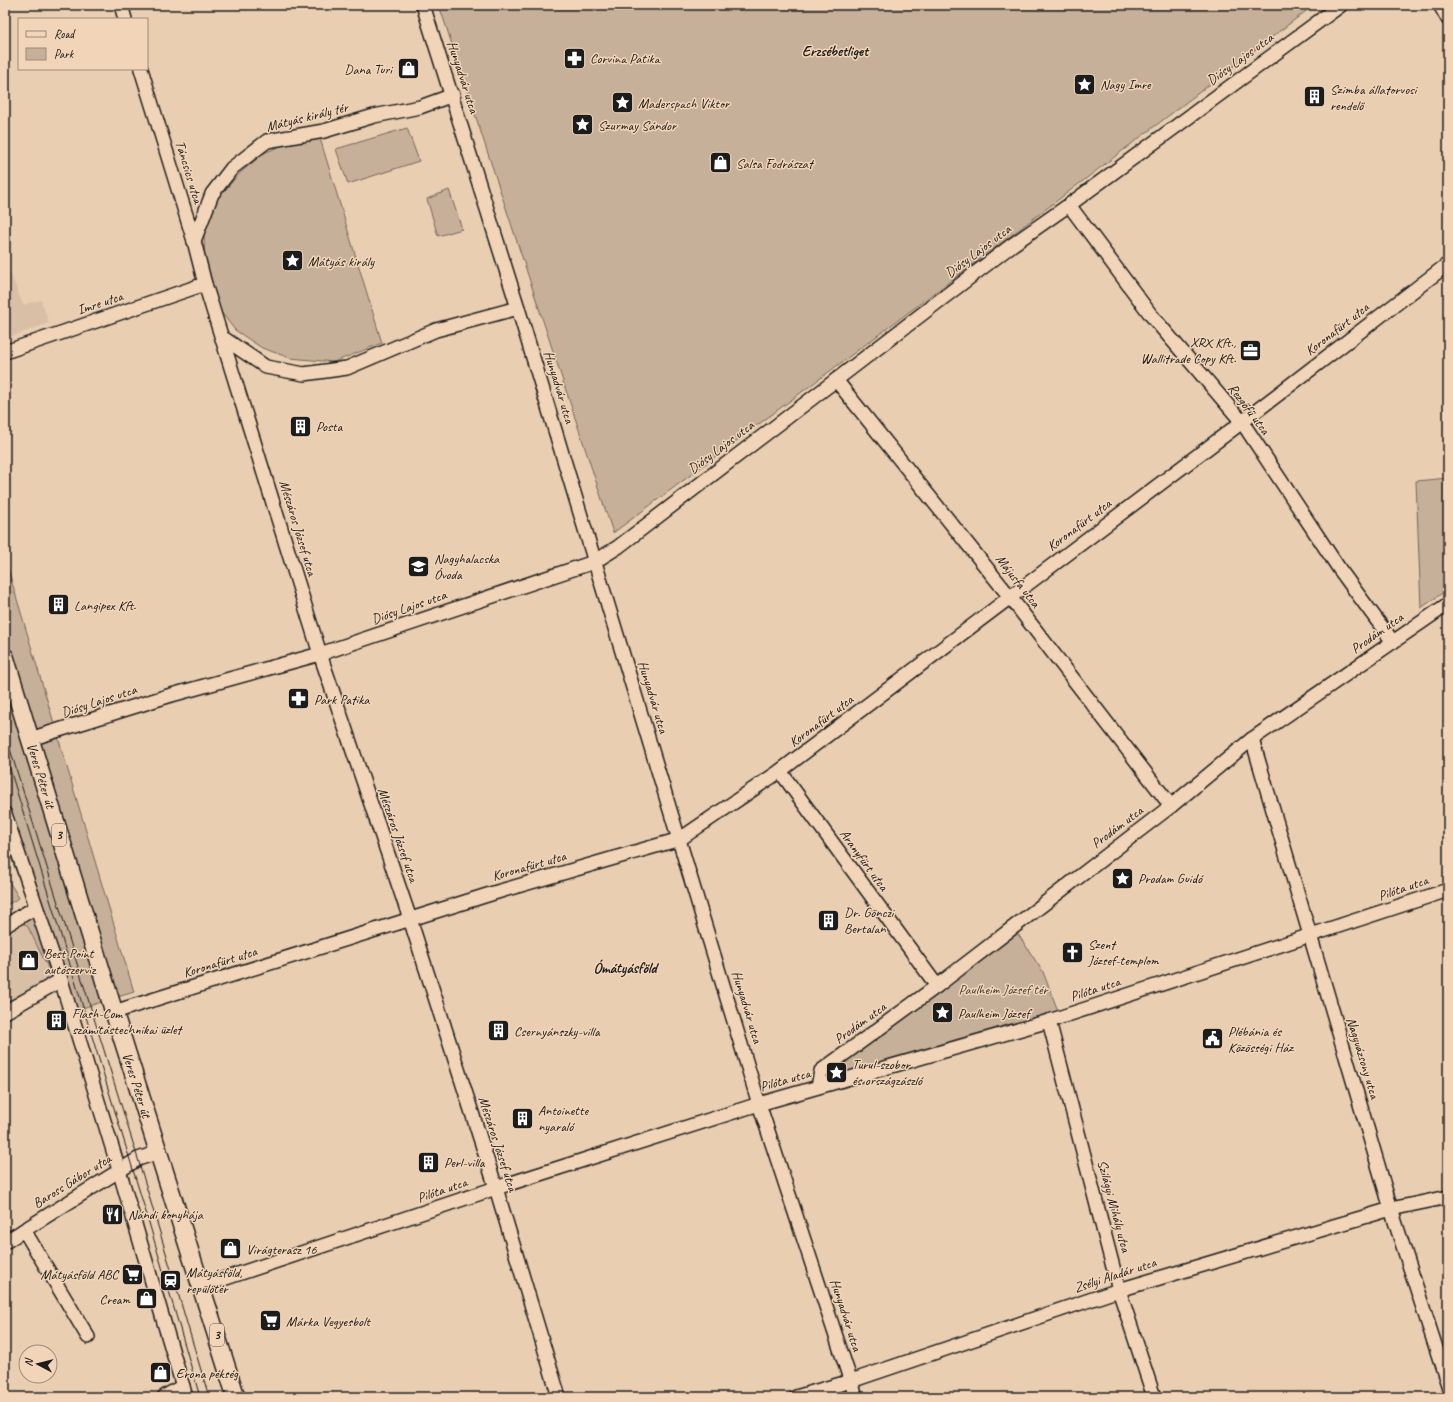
<svg xmlns="http://www.w3.org/2000/svg" width="1453" height="1402" viewBox="0 0 1453 1402" font-family="Caveat,sans-serif">
	<style>
		.built { fill: #d8bfa6 }
		.green { fill: #c7b099; stroke: #72665a }
		.lines { fill: none; stroke-linecap: round; stroke-linejoin: round }
		.minor-casing { stroke: #1c1c1c; stroke-width: 16 }
		.major-casing { stroke: #1c1c1c; stroke-width: 20 }
		.minor { stroke: #f2d5b8; stroke-width: 13 }
		.major { stroke: #f2d5b8; stroke-width: 17 }
		.tram { stroke: #1c1c1c; stroke-width: 1 }
		.labels { text-anchor: middle; dominant-baseline: central; stroke-width: 3; stroke-linejoin: round; paint-order: stroke }
		.shield { fill: #f2d5b8; stroke: #5c544b; stroke-width: 1 }
		.shield-label { font-size: 13px; font-weight: bold; fill: #1c1c1c }
		.poi-label { font-size: 14px; fill: #1c1c1c; stroke: #f2d5b8; text-anchor: start }
		.street-label { font-size: 14px; fill: #1c1c1c; stroke: #f2d5b8 }
		.park-label { font-size: 14px; fill: #47413b; stroke: #f2d5b8 }
		.neighbourhood-label { font-size: 15px; font-weight: bold; fill: #1c1c1c; stroke: #f2d5b8 }
	</style>
	<rect width="100%" height="100%" fill="#e9ceb2"/>
	<filter id="ink" filterUnits="userSpaceOnUse"><feTurbulence type="fractalNoise" baseFrequency=".025" numOctaves="2"/><feDisplacementMap in="SourceGraphic" scale="8" xChannelSelector="R" yChannelSelector="G"/><feConvolveMatrix kernelMatrix="1 2 1 2 8 2 1 2 1" color-interpolation-filters="sRGB"/></filter>
	<g filter="url(#ink)">
		<g class="built">
			<path d="M5,260L23,305L41,300L49,323L5,339Z"/>
			<path d="M24,924L28,927L53,978L5,1003V935Z"/>
		</g>
		<g class="green">
			<path d="M439,5H1314L996,247L613,533Z"/>
			<path d="M407,128L419,161L348,184L336,149Z"/>
			<path d="M319,135L382,343L334,362L290,358L262,348L235,330L217,307L205,269L204,234L212,205L239,174L264,153L292,141Z"/>
			<path d="M449,190L462,229L438,236L427,199Z"/>
			<path d="M1448,478V589L1421,608L1416,481Z"/>
			<path d="M5,559L134,992L66,1013L53,978L28,927L24,924L16,910L28,903L5,841Z"/>
			<path d="M5,875L19,898L5,906Z"/>
			<path d="M1014,928L1043,972L1060,1016L848,1075L842,1060Z"/>
		</g>
		<g class="lines">
			<defs>
				<g id="minor">
					<path d="M121,5L125,19"/>
					<path d="M423,5L518,308L759,1104L856,1397"/>
					<path d="M1440,5L1448,19"/>
					<path d="M141,69L194,241L205,284L320,654L410,919L496,1188L559,1397"/>
					<path d="M1069,205L1151,315L1242,422L1340,570L1393,642"/>
					<path d="M194,241L212,194L232,168L267,141L324,131L374,116L420,107L453,95"/>
					<path d="M222,337L266,367L304,374L347,368L436,330L518,308"/>
					<path d="M5,352L205,284"/>
					<path d="M836,380L1010,597L1171,806"/>
					<path d="M30,739L168,696L320,654L594,562L618,547L1012,245L1069,205L1341,5"/>
					<path d="M1252,739L1391,1209L1448,1385"/>
					<path d="M780,771L937,986"/>
					<path d="M5,814L61,980L119,1170L186,1397"/>
					<path d="M5,926L36,907"/>
					<path d="M5,1012L61,980"/>
					<path d="M114,1012L497,892L680,839L780,771L1242,422L1448,264"/>
					<path d="M1049,1021L1119,1290L1154,1397"/>
					<path d="M818,1087L821,1071L937,986L1171,806L1252,739L1448,604"/>
					<path d="M24,1230L88,1337"/>
					<path d="M5,1242L138,1159L159,1152"/>
					<path d="M202,1286L496,1188L759,1104L1049,1021L1448,890"/>
					<path d="M164,1397L183,1386"/>
					<path d="M796,1397L851,1381L1119,1290L1391,1209L1448,1197"/>
				</g>
				<g id="major">
					<path id="s1" d="M5,657L114,1012L236,1397"/>
				</g>
			</defs>
			<use href="#minor" class="minor-casing"/>
			<use href="#major" class="major-casing"/>
			<use href="#minor" class="minor"/>
			<use href="#major" class="major"/>
			<g class="tram">
				<path d="M5,733L138,1159L209,1397"/>
				<path d="M5,753L145,1209L200,1397"/>
			</g>
		</g>
	</g>
	<defs>
		<symbol id="pharmacy-square" viewBox="-11 -11 22 22"><rect x="-9" y="-9" width="18" height="18" rx="4" fill="#1c1c1c" stroke="#f2d5b8"/><path d="M-2-6h4v4h4v4h-4v4h-4v-4h-4v-4h4Z" fill="#fff"/></symbol>
		<symbol id="shop-square" viewBox="-11 -11 22 22"><rect x="-9" y="-9" width="18" height="18" rx="4" fill="#1c1c1c" stroke="#f2d5b8"/><path d="M-5-2.5h2.3a2.7 3.5 0 0 1 5.4 0H5L5.5 6h-11ZM-1.5-2.5h3a1.5 2.3 0 0 0-3 0Z" fill="#fff"/></symbol>
		<symbol id="sight-square" viewBox="-11 -11 22 22"><rect x="-9" y="-9" width="18" height="18" rx="4" fill="#1c1c1c" stroke="#f2d5b8"/><path d="M0-6L1.8-2.2L6-1.7L2.9 1.2L3.7 5.4L0 3.3L-3.7 5.4L-2.9 1.2L-6-1.7L-1.8-2.2Z" fill="#fff"/></symbol>
		<symbol id="building-square" viewBox="-11 -11 22 22"><rect x="-9" y="-9" width="18" height="18" rx="4" fill="#1c1c1c" stroke="#f2d5b8"/><path d="M-4-6H4V6H1V3H-1V6H-4ZM-2.5-4.3h1.7v1.8h-1.7ZM.8-4.3h1.7v1.8H.8ZM-2.5-1h1.7V.8h-1.7ZM.8-1h1.7V.8H.8Z" fill="#fff"/></symbol>
		<symbol id="office-square" viewBox="-11 -11 22 22"><rect x="-9" y="-9" width="18" height="18" rx="4" fill="#1c1c1c" stroke="#f2d5b8"/><path d="M-6-3h4V-5.5h4V-3h4V5H-6ZM-1-4.5V-3h2v-1.5ZM-6 0V1H6V0Z" fill="#fff"/></symbol>
		<symbol id="school-square" viewBox="-11 -11 22 22"><rect x="-9" y="-9" width="18" height="18" rx="4" fill="#1c1c1c" stroke="#f2d5b8"/><path d="M0-5L7-2L0 1L-7-2ZM-4 1L0 2.5L4 1V4Q0 6-4 4Z" fill="#fff"/></symbol>
		<symbol id="church-square" viewBox="-11 -11 22 22"><rect x="-9" y="-9" width="18" height="18" rx="4" fill="#1c1c1c" stroke="#f2d5b8"/><path d="M-1.2-6h2.4v3.5h3.3v2.4h-3.3V6h-2.4V-.1h-3.3v-2.4h3.3Z" fill="#fff"/></symbol>
		<symbol id="civic-square" viewBox="-11 -11 22 22"><rect x="-9" y="-9" width="18" height="18" rx="4" fill="#1c1c1c" stroke="#f2d5b8"/><path d="M-.6-6.5H3V-4.5H.6V-3L4-1V1h2V6H-6V1h2V-1L-.6-3ZM-1.2 2.5V6h2.4V2.5Z" fill="#fff"/></symbol>
		<symbol id="restaurant-square" viewBox="-11 -11 22 22"><rect x="-9" y="-9" width="18" height="18" rx="4" fill="#1c1c1c" stroke="#f2d5b8"/><path d="M-5-6h1v4h1v-4h1v4h1v-4h1v5L-1.5 .5V6h-2V.5L-5-1ZM5-6V6H3V1.5H1.5Q1.5-4 5-6Z" fill="#fff"/></symbol>
		<symbol id="supermarket-square" viewBox="-11 -11 22 22"><rect x="-9" y="-9" width="18" height="18" rx="4" fill="#1c1c1c" stroke="#f2d5b8"/><path d="M-6-5.5h2.5l.6 2H6L4.5 2H-2.5L-4.4-4H-6ZM-1.5 3.2a1.3 1.3 0 1 0 .1 0ZM3 3.2a1.3 1.3 0 1 0 .1 0Z" fill="#fff"/></symbol>
		<symbol id="station-square" viewBox="-11 -11 22 22"><rect x="-9" y="-9" width="18" height="18" rx="4" fill="#1c1c1c" stroke="#f2d5b8"/><path d="M-3-6H3Q5-6 5-4V2Q5 4 3 4L4.5 6H3L1.5 4h-3L-3 6H-4.5L-3 4Q-5 4-5 2V-4Q-5-6-3-6ZM-3.5-4v3h7v-3ZM-3.5 1v1.5H-2V1ZM2 1v1.5H3.5V1Z" fill="#fff"/></symbol>
	</defs>
	<g fill-rule="evenodd">
		<use href="#pharmacy-square" x="562" y="46" width="25" height="25"/>
		<use href="#shop-square" x="396" y="56" width="25" height="25"/>
		<use href="#sight-square" x="1072" y="72" width="25" height="25"/>
		<use href="#building-square" x="1302" y="84" width="25" height="25"/>
		<use href="#sight-square" x="610" y="90" width="25" height="25"/>
		<use href="#sight-square" x="570" y="112" width="25" height="25"/>
		<use href="#shop-square" x="708" y="150" width="25" height="25"/>
		<use href="#sight-square" x="280" y="248" width="25" height="25"/>
		<use href="#office-square" x="1238" y="338" width="25" height="25"/>
		<use href="#building-square" x="288" y="414" width="25" height="25"/>
		<use href="#school-square" x="406" y="554" width="25" height="25"/>
		<use href="#building-square" x="46" y="592" width="25" height="25"/>
		<use href="#pharmacy-square" x="286" y="686" width="25" height="25"/>
		<use href="#sight-square" x="1110" y="866" width="25" height="25"/>
		<use href="#building-square" x="816" y="908" width="25" height="25"/>
		<use href="#church-square" x="1060" y="940" width="25" height="25"/>
		<use href="#shop-square" x="16" y="948" width="25" height="25"/>
		<use href="#sight-square" x="930" y="1000" width="25" height="25"/>
		<use href="#building-square" x="44" y="1008" width="25" height="25"/>
		<use href="#building-square" x="486" y="1018" width="25" height="25"/>
		<use href="#civic-square" x="1200" y="1026" width="25" height="25"/>
		<use href="#sight-square" x="824" y="1060" width="25" height="25"/>
		<use href="#building-square" x="510" y="1106" width="25" height="25"/>
		<use href="#building-square" x="416" y="1150" width="25" height="25"/>
		<use href="#restaurant-square" x="100" y="1202" width="25" height="25"/>
		<use href="#shop-square" x="218" y="1236" width="25" height="25"/>
		<use href="#supermarket-square" x="120" y="1262" width="25" height="25"/>
		<use href="#station-square" x="158" y="1268" width="25" height="25"/>
		<use href="#shop-square" x="134" y="1286" width="25" height="25"/>
		<use href="#supermarket-square" x="258" y="1308" width="25" height="25"/>
		<use href="#shop-square" x="148" y="1360" width="25" height="25"/>
	</g>
	<g class="labels">
		<g class="shield">
			<rect x="52" y="824" width="14" height="22" rx="3"/>
			<rect x="210" y="1324" width="14" height="22" rx="3"/>
		</g>
		<g class="shield-label">
			<text x="59" y="835">3</text>
			<text x="217" y="1335">3</text>
		</g>
		<g class="poi-label">
			<text x="590" y="58">Corvina Patika</text>
			<text x="392" y="69" text-anchor="end">Dana Turi</text>
			<text x="1100" y="84">Nagy Imre</text>
			<text x="1330" y="89">Szimba állatorvosi<tspan x="1330" dy="16">rendelő</tspan></text>
			<text x="638" y="103">Maderspach Viktor</text>
			<text x="598" y="125">Szurmay Sándor</text>
			<text x="736" y="163">Salsa Fodrászat</text>
			<text x="308" y="261">Mátyás király</text>
			<text x="1236" y="342" text-anchor="end">XRX Kft.,<tspan x="1236" dy="16">Wallitrade Copy Kft.</tspan></text>
			<text x="316" y="426">Posta</text>
			<text x="434" y="558">Nagyhalacska<tspan x="434" dy="16">Óvoda</tspan></text>
			<text x="74" y="605">Langipex Kft.</text>
			<text x="314" y="699">Park Patika</text>
			<text x="1138" y="878">Prodam Guidó</text>
			<text x="844" y="912">Dr. Gönczi<tspan x="844" dy="16">Bertalan</tspan></text>
			<text x="1088" y="944">Szent<tspan x="1088" dy="16">József-templom</tspan></text>
			<text x="44" y="953">Best Point<tspan x="44" dy="16">autószerviz</tspan></text>
			<text x="72" y="1013">Flash-Com<tspan x="72" dy="16">számítástechnikai üzlet</tspan></text>
			<text x="958" y="1013">Paulheim József</text>
			<text x="514" y="1031">Csernyánszky-villa</text>
			<text x="1228" y="1031">Plébánia és<tspan x="1228" dy="16">Közösségi Ház</tspan></text>
			<text x="852" y="1064">Turul-szobor<tspan x="852" dy="16">és országzászló</tspan></text>
			<text x="538" y="1110">Antoinette<tspan x="538" dy="16">nyaraló</tspan></text>
			<text x="444" y="1162">Perl-villa</text>
			<text x="128" y="1214">Nándi konyhája</text>
			<text x="246" y="1249">Virágterasz 16</text>
			<text x="186" y="1272">Mátyásföld,<tspan x="186" dy="16">repülőtér</tspan></text>
			<text x="118" y="1274" text-anchor="end">Mátyásföld ABC</text>
			<text x="130" y="1299" text-anchor="end">Cream</text>
			<text x="286" y="1321">Márka Vegyesbolt</text>
			<text x="176" y="1373">Erona pékség</text>
		</g>
		<g class="street-label">
			<text transform="translate(1240 59) rotate(-36)">Diósy Lajos utca</text>
			<text transform="translate(463 77) rotate(72)">Hunyadvár utca</text>
			<text transform="translate(307 117) rotate(-14)">Mátyás király tér</text>
			<text transform="translate(189 172) rotate(73)">Táncsics utca</text>
			<text transform="translate(978 251) rotate(-37)">Diósy Lajos utca</text>
			<text transform="translate(100 303) rotate(-18)">Imre utca</text>
			<text transform="translate(1337 329) rotate(-38)">Koronafürt utca</text>
			<text transform="translate(559 387) rotate(73)">Hunyadvár utca</text>
			<text transform="translate(1249 409) rotate(53)">Rezgőfű utca</text>
			<text transform="translate(721 447) rotate(-37)">Diósy Lajos utca</text>
			<text transform="translate(1079 525) rotate(-37)">Koronafürt utca</text>
			<text transform="translate(298 528) rotate(73)">Mészáros József utca</text>
			<text transform="translate(1018 581) rotate(52)">Májusfa utca</text>
			<text transform="translate(409 607) rotate(-19)">Diósy Lajos utca</text>
			<text transform="translate(1377 633) rotate(-35)">Prodám utca</text>
			<text transform="translate(653 697) rotate(73)">Hunyadvár utca</text>
			<text transform="translate(99 701) rotate(-18)">Diósy Lajos utca</text>
			<text transform="translate(821 721) rotate(-37)">Koronafürt utca</text>
			<text stroke="none"><textPath href="#s1" startOffset="124">Veres Péter út</textPath></text>
			<text transform="translate(1117 827) rotate(-37)">Prodám utca</text>
			<text transform="translate(398 835) rotate(71)">Mészáros József utca</text>
			<text transform="translate(864 860) rotate(54)">Aranyfürt utca</text>
			<text transform="translate(529 866) rotate(-16)">Koronafürt utca</text>
			<text transform="translate(1403 888) rotate(-19)">Pilóta utca</text>
			<text transform="translate(220 962) rotate(-17)">Koronafürt utca</text>
			<text transform="translate(1095 989) rotate(-18)">Pilóta utca</text>
			<text transform="translate(747 1007) rotate(73)">Hunyadvár utca</text>
			<text transform="translate(860 1023) rotate(-36)">Prodám utca</text>
			<text transform="translate(1363 1058) rotate(73)">Nagyvázsony utca</text>
			<text transform="translate(785 1080) rotate(-16)">Pilóta utca</text>
			<text stroke="none"><textPath href="#s1" startOffset="448">Veres Péter út</textPath></text>
			<text transform="translate(498 1144) rotate(72)">Mészáros József utca</text>
			<text transform="translate(72 1181) rotate(-32)">Baross Gábor utca</text>
			<text transform="translate(442 1190) rotate(-19)">Pilóta utca</text>
			<text transform="translate(1114 1206) rotate(75)">Szilágyi Mihály utca</text>
			<text transform="translate(1115 1275) rotate(-18)">Zsélyi Aladár utca</text>
			<text transform="translate(846 1315) rotate(72)">Hunyadvár utca</text>
		</g>
		<g class="park-label">
			<text x="1003" y="989">Paulheim József tér</text>
		</g>
		<g class="neighbourhood-label">
			<text x="835" y="51">Erzsébetliget</text>
			<text x="625" y="968">Ómátyásföld</text>
		</g>
	</g>
	<rect width="1453" height="1402" fill="none" stroke="#f2d5b8" stroke-width="20"/>
	<rect x="10" y="10" width="1433" height="1382" fill="none" stroke="#1c1c1c" stroke-width="1.5" filter="url(#ink)"/>
	<rect x="18" y="18" width="130" height="52" fill="#f2d5b8" stroke="#9c8b7a"/>
	<rect x="26" y="31" width="20" height="6" fill="#f2d5b8" stroke="#9c8b7a"/>
	<text x="54" y="38" font-size="12" fill="#1c1c1c">Road</text>
	<rect x="26" y="48" width="20" height="12" fill="#c7b099" stroke="#9c8b7a"/>
	<text x="54" y="58" font-size="12" fill="#1c1c1c">Park</text>
	<g transform="translate(38 1364) rotate(277)"><circle r="19" fill="#f2d5b8" stroke="#9c8b7a"/>
	<path d="M0-3L7 15L0 10L-7 15Z" fill="#1c1c1c"/>
	<text y="-6" font-size="11" font-weight="bold" text-anchor="middle" fill="#1c1c1c">N</text>
	</g>
</svg>
